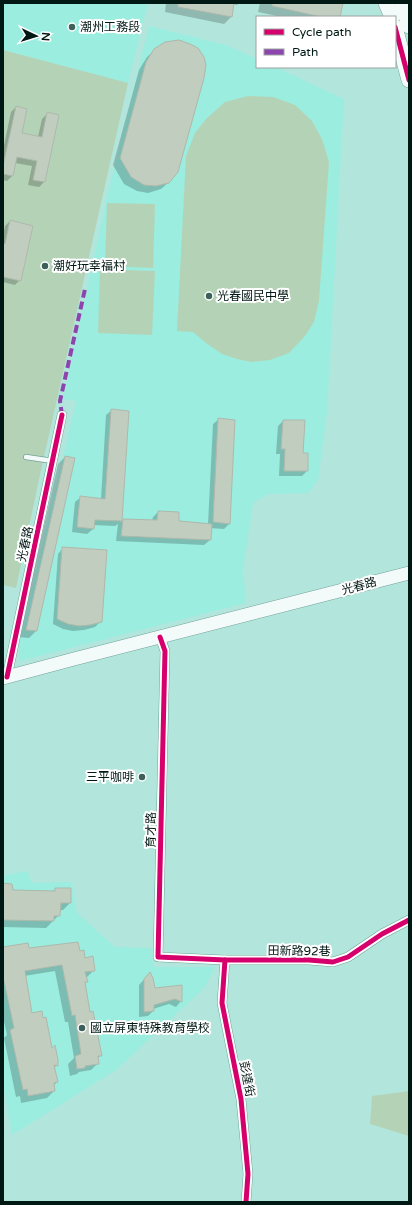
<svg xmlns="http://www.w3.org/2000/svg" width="412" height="1205" viewBox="0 0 412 1205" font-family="'Varela Round','Noto Sans TC',sans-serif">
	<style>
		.built { fill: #9aeddf }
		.green { fill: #b4d3b6 }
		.shadow { fill: #0003 }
		.building { fill: #c1cdbf; stroke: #adb9ac }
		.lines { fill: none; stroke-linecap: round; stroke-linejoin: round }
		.service-casing { stroke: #75a19a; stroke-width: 6 }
		.minor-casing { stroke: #75a19a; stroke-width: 10 }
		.secondary-casing { stroke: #75a19a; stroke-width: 14 }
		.primary-casing { stroke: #75a19a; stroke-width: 16 }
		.service { stroke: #f3fbfa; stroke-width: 4.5 }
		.minor { stroke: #f3fbfa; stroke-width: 9 }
		.secondary { stroke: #f3fbfa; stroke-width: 13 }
		.primary { stroke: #f3fbfa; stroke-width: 15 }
		.quiet { stroke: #8e44ad; stroke-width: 4; stroke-dasharray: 8 4; stroke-linecap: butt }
		.cycleway-casing { stroke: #fff; stroke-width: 8 }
		.cycleway { stroke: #d6006c; stroke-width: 5 }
		.poi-dot { fill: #3e605a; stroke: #fff; stroke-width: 1.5 }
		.labels { text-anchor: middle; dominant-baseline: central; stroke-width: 4; stroke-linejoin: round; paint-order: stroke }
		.poi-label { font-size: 12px; fill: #001814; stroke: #fff; text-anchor: start }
		.street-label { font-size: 12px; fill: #001814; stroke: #fff }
	</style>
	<rect width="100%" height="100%" fill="#b2e6dd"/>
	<g class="built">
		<path d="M3,3H148L128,83L3,50Z"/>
		<path d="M149,26L226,45L257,59V67H275L344,99L327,412L318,480L308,493L268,494L253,503L243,569L246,603L20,661L19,645L76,401L63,399L108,193Z"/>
		<path d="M27,871L32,883L72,882L77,913L115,947L152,948L153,967H215L205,987L116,1070L12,1135L3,1084V876Z"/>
	</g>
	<g class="green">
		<path d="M3,50L128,83L40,475L16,588L3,585Z"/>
		<path d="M248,96L273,97L295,105L312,121L322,139L329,162L319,301L314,322L305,336L289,353L270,360L251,362L237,359L222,354L206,343L193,332L177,331L186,156L195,133L206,119L225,102Z"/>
		<path d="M107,203L155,204L153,268L105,266Z"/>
		<path d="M100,269L155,271L152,335L98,333Z"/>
		<path d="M409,1091V1136L370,1124L372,1096Z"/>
	</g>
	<g class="shadow">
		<path d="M166,3H239L237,5L233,4L231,17L224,24L165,12Z"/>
		<path d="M260,3H342L339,17H282L258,12Z"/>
		<path d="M155,50L169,182L161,189L148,193L137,191L124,184L113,165L139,70L147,57Z"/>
		<path d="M16,107L21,133L38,137L42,119L47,114L44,182L39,187L28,185L32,166L15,163L12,176L7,181L3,180V150L11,112Z"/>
		<path d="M10,221L20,280L15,285L3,282V236L5,226Z"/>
		<path d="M112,410L128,412L121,522L123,520L152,521L153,517L158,512L178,522L208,524L213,424L219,419L229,524L224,529L210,528V540L204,545L116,541L118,524L115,526L93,525V529L87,534L72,532L75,502L81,497L101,499L106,415Z"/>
		<path d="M283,421L302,454L307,471L302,476H279L280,454H276L278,426Z"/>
		<path d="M65,457L36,631L29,638L19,637L58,464Z"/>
		<path d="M63,548L101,621L95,627L84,630L73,631L63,629L53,624L58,554Z"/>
		<path d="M3,884L12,891L52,892L56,889L70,903L63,910H60L59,915L46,928L3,927Z"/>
		<path d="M3,948L79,952L94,970L86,978V981L84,984L89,1013L101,1055L97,1059L98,1063L91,1070L79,1072L77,1074L70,1076L68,1064L74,1058L68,1022H65L55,971L24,976L31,1014L51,1050L57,1065L54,1068L57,1082L54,1085V1091L47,1098L21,1103L20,1096L16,1097L4,1038L7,1035L3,1017Z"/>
		<path d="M150,973L154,990L181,1001L176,1007L169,1004L153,1009V1011L148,1016L139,1017V985Z"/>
	</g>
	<g class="building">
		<path d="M178,3H234L232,17L178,7Z"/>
		<path d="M272,3H343L340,17H321L272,6Z"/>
		<path d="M179,40L190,44L198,48L204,57L206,65L204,78L178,172L169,183L156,186L144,185L131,177L120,158L146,62L154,49L165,42Z"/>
		<path d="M16,106L27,109L22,133L42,137L47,112L59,115L45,182L33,180L37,161L17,157L13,176L3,174V166Z"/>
		<path d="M10,220L33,226L21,281L3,277V243L5,244Z"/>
		<path d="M111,409L129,411L122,521L95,520L94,529L77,527L80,496L105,499Z"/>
		<path d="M218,418L235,420L230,524L213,522Z"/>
		<path d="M283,420H305L303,453H308V471H284L285,449H281Z"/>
		<path d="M65,456L75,458L37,631L26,630Z"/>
		<path d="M158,511L179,512V521L212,524L211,540L121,536L123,519L157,520Z"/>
		<path d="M62,547L107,550L102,622L90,625L79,626L68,624L57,619Z"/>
		<path d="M3,883L12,884L13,890L55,891V888H71V903H61L60,916H54V921L3,920Z"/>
		<path d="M78,942L80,951L84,950L85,958L93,956L95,971L85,972L88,982H85L90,1012L93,1011L102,1056H98L99,1064L85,1066V1068L77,1069L75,1056L81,1054L75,1015L72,1016L62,965L25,971L32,1013L42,1011L43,1018L46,1017L52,1048L55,1045L58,1060V1066L54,1065L58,1082L54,1083L55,1091L28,1096L27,1089L23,1090L10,1030L14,1028L4,981H3V947L28,943L29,948Z"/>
		<path d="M150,972L153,978L155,988L182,985V1002L175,999L154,1005V1011L144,1012V979Z"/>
	</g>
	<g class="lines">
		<defs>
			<path id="service" d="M26,457L53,461"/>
			<g id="minor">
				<path d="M160,637L165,651L158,957L225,960H309L333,962L348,957L382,934L409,920"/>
				<path d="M7,677L62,415"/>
				<path d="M225,960L222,1003L241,1099L248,1174L246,1202"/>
			</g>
			<path id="secondary" d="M3,678L74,659L409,573"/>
			<g id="primary">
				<path d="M386,3L392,17"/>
				<path d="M402,3L409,26"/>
				<path d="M395,27L409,80"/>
			</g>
		</defs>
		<use href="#service" class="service-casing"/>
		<use href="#minor" class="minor-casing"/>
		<use href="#secondary" class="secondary-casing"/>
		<use href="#primary" class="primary-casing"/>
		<use href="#service" class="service"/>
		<use href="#minor" class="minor"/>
		<use href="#secondary" class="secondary"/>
		<use href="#primary" class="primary"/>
		<path class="quiet" d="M62,415L60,401L85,289"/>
		<defs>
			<g id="cycleway">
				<path d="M395,27L409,80"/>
				<path d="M160,637L165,651L158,957L225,960H309L333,962L348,957L382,934L409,920"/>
				<path d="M7,677L62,415"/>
				<path d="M225,960L222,1003L241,1099L248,1174L246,1202"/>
			</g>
		</defs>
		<use href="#cycleway" class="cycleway-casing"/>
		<use href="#cycleway" class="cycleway"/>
	</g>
	<g class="poi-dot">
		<circle cx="72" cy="27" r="4"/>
		<circle cx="45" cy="266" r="4"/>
		<circle cx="209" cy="296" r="4"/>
		<circle cx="142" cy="777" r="4"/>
		<circle cx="82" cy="1028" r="4"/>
	</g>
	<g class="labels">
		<g class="poi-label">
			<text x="80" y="27">潮州工務段</text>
			<text x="53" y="266">潮好玩幸福村</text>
			<text x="217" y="296">光春國民中學</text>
			<text x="134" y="777" text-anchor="end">三平咖啡</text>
			<text x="90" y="1028">國立屏東特殊教育學校</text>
		</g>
		<g class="street-label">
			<text transform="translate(25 544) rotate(-78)">光春路</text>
			<text transform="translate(359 586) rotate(-15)">光春路</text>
			<text transform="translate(151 830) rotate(-89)">育才路</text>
			<text transform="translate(299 951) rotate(1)">田新路92巷</text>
			<text transform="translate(247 1079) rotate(79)">彭達街</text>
		</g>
	</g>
	<rect width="412" height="1205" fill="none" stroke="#001814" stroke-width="8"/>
	<rect x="256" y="16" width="140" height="52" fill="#ffffff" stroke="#99a3a1"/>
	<rect x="264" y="29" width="20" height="6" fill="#d6006c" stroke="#99a3a1"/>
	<text x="292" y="36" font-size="12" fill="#001814">Cycle path</text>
	<rect x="264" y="49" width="20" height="6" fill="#8e44ad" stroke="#99a3a1"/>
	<text x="292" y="56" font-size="12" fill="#001814">Path</text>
	<g transform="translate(36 36) rotate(94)" stroke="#ffffff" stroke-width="3" paint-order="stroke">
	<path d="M0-3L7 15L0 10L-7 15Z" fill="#001814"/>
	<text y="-6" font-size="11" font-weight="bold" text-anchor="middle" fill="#001814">N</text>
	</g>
</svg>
